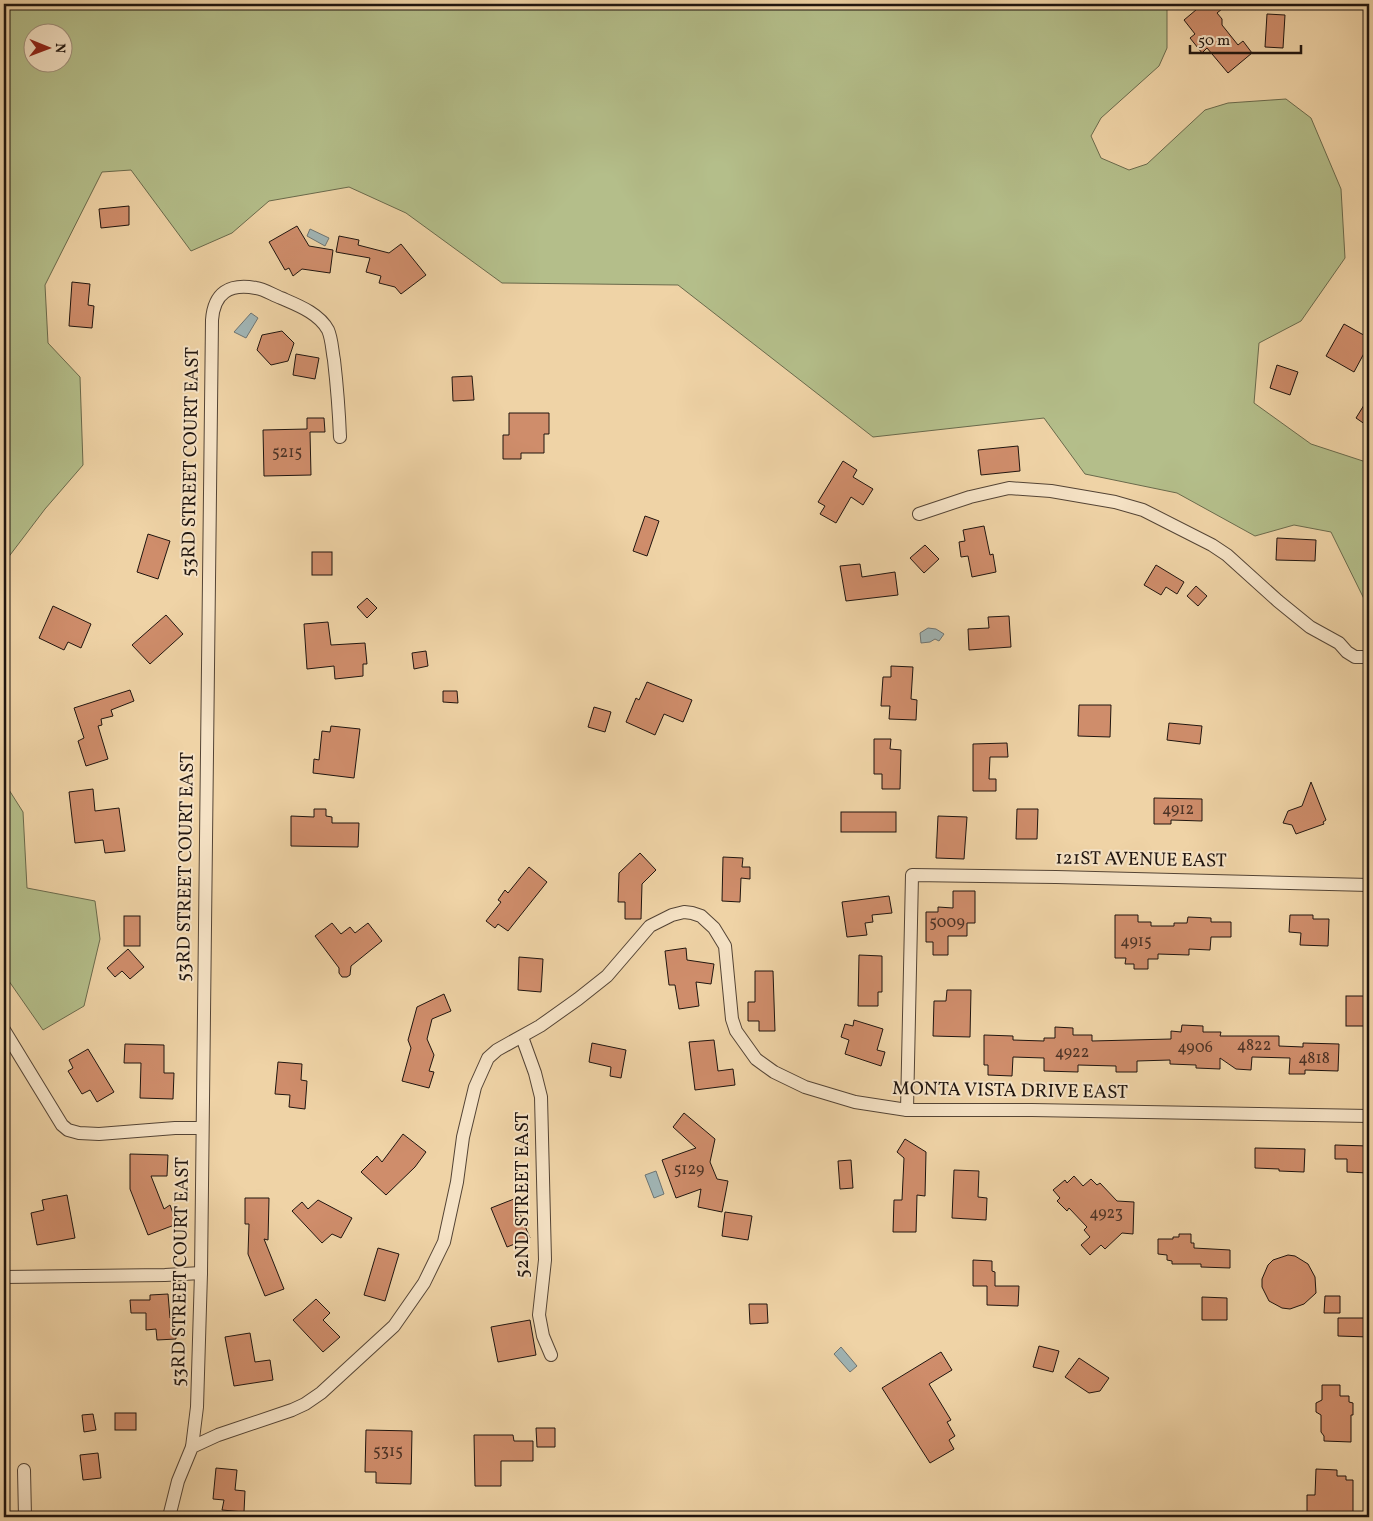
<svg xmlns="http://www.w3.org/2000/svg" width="1373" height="1521" viewBox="0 0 1373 1521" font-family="Vollkorn,serif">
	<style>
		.green { fill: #b4be8a; stroke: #6a6a4c; fill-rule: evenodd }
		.water { fill: #a0b4b4; stroke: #6d7472 }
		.building { fill: #cf8d6b; stroke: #20150f }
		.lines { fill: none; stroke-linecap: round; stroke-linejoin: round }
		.minor-casing { stroke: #544435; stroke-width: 14 }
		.minor { stroke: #f5e2c5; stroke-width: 12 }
		.labels { text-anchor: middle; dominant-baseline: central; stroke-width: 4; stroke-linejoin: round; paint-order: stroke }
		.number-label { font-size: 16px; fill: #4c3326 }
		.street-label { font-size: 19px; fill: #20150f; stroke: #f5e2c5 }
	</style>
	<rect width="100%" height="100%" fill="#efd3a6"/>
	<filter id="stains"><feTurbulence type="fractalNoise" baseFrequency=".004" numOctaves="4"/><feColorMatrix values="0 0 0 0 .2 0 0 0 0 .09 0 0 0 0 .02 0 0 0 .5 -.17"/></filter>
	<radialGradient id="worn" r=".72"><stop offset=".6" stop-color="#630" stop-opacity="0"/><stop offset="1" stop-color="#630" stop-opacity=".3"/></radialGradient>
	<g class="green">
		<path d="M4,4H1167V48L1159,66L1101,118L1091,136L1101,158L1129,170L1147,164L1205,110L1228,103L1286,99L1311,118L1341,189L1345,258L1301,321L1259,343L1254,403L1311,444L1369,463V609L1331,532L1294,525L1255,536L1177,493L1085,474L1044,418L873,437L678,285L502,283L406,213L349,187L269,201L232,233L191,251L131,170L102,172L45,285L48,343L80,377L83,465L45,509L4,563ZM32,32H62V62H32Z"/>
		<path d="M4,782L23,812L27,888L95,901L100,939L84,1006L43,1030L4,974Z"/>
	</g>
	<g class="water">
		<path d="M310,229L329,238L325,246L307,236Z"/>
		<path d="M251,313L258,318L246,338L234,332Z"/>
		<path d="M928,628L936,629L944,634L939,641L935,639L930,642L921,643L920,633Z"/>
		<path d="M656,1171L664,1194L654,1198L645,1175Z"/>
		<path d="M841,1347L857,1366L850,1372L834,1354Z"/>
	</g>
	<g class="building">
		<path d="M1203,4H1228L1217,13L1222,19V25L1238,45L1243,41L1252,53L1228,73L1207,48L1202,53L1190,38L1195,34L1184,20Z"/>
		<path d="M1267,14L1285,15L1283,48L1265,47Z"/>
		<path d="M129,206V225L101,228L99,209Z"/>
		<path d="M297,226L309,246L333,250L330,273L302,269L293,276L289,268L285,270L269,242Z"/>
		<path d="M339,236L359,240L358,245L389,253L401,244L426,275L401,294L395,287L379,283L381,276L366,272L370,258L336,252Z"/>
		<path d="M72,282L90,284L88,305L94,306L92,328L69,326Z"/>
		<path d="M1344,324L1369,338V344L1354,372L1326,356Z"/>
		<path d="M282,331L294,343L288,361L271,365L257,350L262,335Z"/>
		<path d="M296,354L319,358L315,379L293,375Z"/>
		<path d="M1277,365L1298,372L1290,395L1270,388Z"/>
		<path d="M472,376L474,400L453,401L452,377Z"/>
		<path d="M1369,397V427L1356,418Z"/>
		<path d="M509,413H549V434H544V453H521V459H503V435H509Z"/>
		<path d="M307,418H324L325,432H310L311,475L264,476L263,430L307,429Z"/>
		<path d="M1018,446L1020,471L981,475L978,450Z"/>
		<path d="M843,461L857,470L853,477L873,489L863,505L851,497L836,523L820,514L825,506L818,502Z"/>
		<path d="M645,516L659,521L647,556L633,551Z"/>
		<path d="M984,526L990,555L993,554L996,572L972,577L968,556L961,557L959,542L965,541L963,530Z"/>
		<path d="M148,534L170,541L158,579L137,572Z"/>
		<path d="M1277,538L1316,540L1315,561L1276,560Z"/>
		<path d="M925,545L939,559L924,573L910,558Z"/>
		<rect x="312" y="552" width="20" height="23"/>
		<path d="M860,564L862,577L895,572L898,595L846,601L840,566Z"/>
		<path d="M1156,565L1184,582L1177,594L1166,587L1161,595L1144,585Z"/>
		<path d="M1196,586L1207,596L1198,606L1187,596Z"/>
		<path d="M367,598L377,608L367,618L357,607Z"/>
		<path d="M53,606L91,624L81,648L68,642L64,650L39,638Z"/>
		<path d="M166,615L183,634L150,664L132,645Z"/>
		<path d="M1009,616L1011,647L969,650L968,629L989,628L988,617Z"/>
		<path d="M328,622L331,645L365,643L367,664H363V676L335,679L334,666L307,669L304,624Z"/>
		<path d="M426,651L428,666L414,669L412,653Z"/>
		<path d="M891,666L913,667L911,699L917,700L916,720L889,719L890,706H881L883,677H891Z"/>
		<path d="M647,682L692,700L683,722L664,714L655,735L626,722L636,698L639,700Z"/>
		<path d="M130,690L134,701L111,710L113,716L101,719L102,725L98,726L108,759L86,766L78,741L84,738L74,708Z"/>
		<path d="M443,691H457L458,703L443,702Z"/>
		<path d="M1079,705H1111L1110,737L1078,736Z"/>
		<path d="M594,707L611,712L605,732L588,727Z"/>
		<path d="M1169,723L1202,726L1200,744L1167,740Z"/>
		<path d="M331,726L360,729L354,778L313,773L314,759L319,760L322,731L330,732Z"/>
		<path d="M874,739H891L890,749L901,750L900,789H882V774H874Z"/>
		<path d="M1007,743L1008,757H990L989,779H996V791H973V744Z"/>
		<path d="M1311,782L1326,820L1323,822L1324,824L1296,834L1292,825L1283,823L1288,811L1302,806Z"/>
		<path d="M93,789L95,811L119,808L125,851L105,853L103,840L75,843L69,792Z"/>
		<path d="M1154,798L1202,799V821L1171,820V824H1154Z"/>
		<path d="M314,809H326V816L332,817V823H359L358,847L291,846V816L314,817Z"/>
		<path d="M1017,809H1038L1037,839H1016Z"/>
		<rect x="841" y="812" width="55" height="20"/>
		<path d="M938,816L967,817L964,859L936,858Z"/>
		<path d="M640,853L656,870L642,884L641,919H625V902H618L619,873Z"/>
		<path d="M723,857L743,858L742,867H750V879L741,878L740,902L722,901Z"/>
		<path d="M529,867L547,882L508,931L498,924L495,928L486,921L501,902L498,900L505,890L508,893Z"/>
		<path d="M953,891H975V923H967V936H948V955H933V942H926V912H938V907L953,908Z"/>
		<path d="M889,896L892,913L872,915L873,922L865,923L867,935L847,937L842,902Z"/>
		<path d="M1115,915H1138V922H1151V926H1174V923H1187L1188,917L1211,918V922H1231V937H1211L1210,950L1189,949V955L1158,954V959H1148V969H1134V964H1125L1126,958H1115Z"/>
		<path d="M1290,915H1313V919H1329L1328,946L1300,945L1301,933L1289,932Z"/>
		<rect x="124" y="916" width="16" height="30"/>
		<path d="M332,923L341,934L350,927L355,933L368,923L382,941L351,966L350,975L347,977H342L339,973V968L315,936Z"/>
		<path d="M686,948L687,960L714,964L711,984L696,982L699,1006L679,1009L675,985H669L665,951Z"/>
		<path d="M128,949L144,967L130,979L122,971L115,977L107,968Z"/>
		<path d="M859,955L882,956V992H878V1006H858Z"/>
		<path d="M519,957L543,959L541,992L518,990Z"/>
		<path d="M755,971H773L775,1031H759V1021H748V1002H755Z"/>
		<path d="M947,990H971L970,1037L933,1036L934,1001H946Z"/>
		<path d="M444,994L451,1011L432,1019L427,1039L434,1055L429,1071L434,1072L429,1088L402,1081L411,1048L408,1040L417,1007Z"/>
		<rect x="1346" y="996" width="23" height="30"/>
		<path d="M854,1020L883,1029L877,1050L885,1052L881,1066L845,1054L849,1040L841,1037L845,1024L853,1026Z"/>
		<path d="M1182,1025L1203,1026V1032H1221L1220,1036H1279V1046L1303,1047V1043L1339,1044L1338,1071L1305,1070V1074H1289L1290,1058L1252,1057L1251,1070L1236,1069L1220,1058V1069L1196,1068V1065L1170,1064V1060L1137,1061V1072H1116V1066L1078,1065V1072L1044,1071V1058L1013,1057L1012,1076L988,1075V1065H984V1035L1013,1036V1040L1044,1041V1038H1055V1027L1073,1028V1035H1092V1041L1171,1039V1031L1181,1032Z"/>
		<path d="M714,1040L718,1071L733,1069L735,1085L695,1090L689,1042Z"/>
		<path d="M592,1043L626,1050L621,1078L610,1076L611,1067L589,1062Z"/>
		<path d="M125,1044L164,1045V1073H174L173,1099L140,1098L141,1063H124Z"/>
		<path d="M88,1049L114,1092L97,1102L90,1090L82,1094L68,1071L73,1068L69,1060Z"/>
		<path d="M278,1062L302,1064L301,1080L307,1081L305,1109L289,1107L290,1095L275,1094Z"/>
		<path d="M684,1113L715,1139L710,1162L717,1179L728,1181L722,1212L698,1207L701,1189L676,1198L662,1160L696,1148L673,1127Z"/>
		<path d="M403,1134L426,1152L415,1167L386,1195L361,1172L377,1156L382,1162Z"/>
		<path d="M905,1139L926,1152L925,1196L917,1195L916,1232H893L894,1200H902L904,1158L897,1152Z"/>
		<path d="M1335,1145L1369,1146L1368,1173L1347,1172V1159H1335Z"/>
		<path d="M1255,1148L1305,1149L1304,1172L1279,1171V1169L1255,1168Z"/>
		<path d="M130,1154L168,1155L167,1176H151L164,1209L170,1205L177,1224L148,1235L130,1189Z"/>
		<path d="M851,1160L853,1188L840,1189L838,1161Z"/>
		<path d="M954,1170L979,1171L978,1197L987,1198L986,1220L952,1218Z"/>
		<path d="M1074,1176L1083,1186L1091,1179L1097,1185L1100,1183L1117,1201L1134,1202L1133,1234L1122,1233L1105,1249L1101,1245L1090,1255L1081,1245L1090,1237L1084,1230L1087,1227L1069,1208L1067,1211L1057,1201L1060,1198L1053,1190L1065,1180L1067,1183Z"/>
		<path d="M67,1195L75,1238L37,1245L31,1213L44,1210L42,1200Z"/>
		<path d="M245,1198H269L268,1240L264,1239L284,1289L265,1296L248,1254L249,1224H245Z"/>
		<path d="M514,1199L530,1238L507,1247L491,1208Z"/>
		<path d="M318,1200L352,1218L341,1238L332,1234L322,1243L292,1211L302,1202L308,1209Z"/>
		<path d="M725,1212L752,1216L748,1240L722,1236Z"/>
		<path d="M1179,1234H1191V1243H1194V1248L1230,1250V1268L1201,1267V1264H1172V1261L1167,1260V1255L1158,1254V1239H1173V1237H1179Z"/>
		<path d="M378,1248L399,1254L385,1301L364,1295Z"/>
		<path d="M1288,1255L1295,1256L1308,1264L1315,1277L1316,1293L1304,1304L1290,1309L1282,1308L1269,1301L1262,1287V1279L1268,1265L1273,1260Z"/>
		<path d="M973,1260L992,1261V1271L995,1272V1286H1019L1018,1306L987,1305V1286H973Z"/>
		<path d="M168,1294L170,1318H175L176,1339L157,1340L156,1329L146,1330V1313H131L130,1300H150V1295Z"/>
		<path d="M1325,1296H1340V1313H1324Z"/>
		<path d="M1202,1297L1227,1298V1320H1202Z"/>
		<path d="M316,1299L330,1313L323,1320L340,1337L323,1352L293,1320Z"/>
		<path d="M749,1304H767L768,1323L750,1324Z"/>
		<path d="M1338,1318H1369V1337L1338,1336Z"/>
		<path d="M530,1320L536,1355L498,1362L491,1327Z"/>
		<path d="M250,1333L255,1362L270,1360L273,1380L234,1386L225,1337Z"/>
		<path d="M1039,1346L1059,1351L1053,1372L1033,1367Z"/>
		<path d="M941,1352L952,1370L929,1384L951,1420L947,1422L955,1436L949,1440L954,1449L930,1463L882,1388Z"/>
		<path d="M1079,1358L1109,1378L1100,1391L1089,1393L1065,1377Z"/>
		<path d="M1322,1385H1340V1396H1349V1402L1353,1403V1415H1351V1442L1324,1441V1436L1321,1432V1415L1316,1412V1403L1322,1400Z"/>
		<rect x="115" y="1413" width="21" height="17"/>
		<path d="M93,1414L96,1430L84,1432L82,1415Z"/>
		<path d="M536,1428H555V1447H537Z"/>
		<path d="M366,1430L412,1431L411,1484L376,1483V1472H365Z"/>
		<path d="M474,1435H513L514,1441H533V1461H501V1486H475Z"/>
		<path d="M98,1453L101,1478L83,1480L80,1455Z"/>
		<path d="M216,1468L237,1470L235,1490L245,1491L244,1512L222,1510L224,1500L213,1499Z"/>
		<path d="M1316,1469L1337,1470V1476H1346V1480H1353V1517H1307V1495H1315Z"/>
	</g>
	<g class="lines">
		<defs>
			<g id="minor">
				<path d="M919,514L970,497L1009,488L1051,491L1115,502L1143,510L1212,545L1227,555L1278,601L1310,627L1339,643L1347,652L1355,657H1369"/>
				<path d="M4,1030L62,1125L68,1130L79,1133L99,1134L175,1128H202"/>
				<path d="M522,1037L535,1073L541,1097L545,1260L539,1315L543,1336L551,1355"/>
				<path d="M907,1110L912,875L1056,877L1369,885"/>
				<path d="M4,1277L165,1275L201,1273"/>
				<path d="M192,1447L197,1407L201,1273L212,320C214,293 229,283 256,288C264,289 273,295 281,298C297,305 319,313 328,330C332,339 332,350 334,360C337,386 339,411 340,437"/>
				<path d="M24,1470L25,1517"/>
				<path d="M169,1517L178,1481L192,1447L218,1435L292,1410L305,1404L321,1393L394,1326L424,1283L444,1242L457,1182L463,1137L475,1087L488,1058L497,1050L540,1026L578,999L607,976L650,926L672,915L684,912L692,913L701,916L714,928L725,946L732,1019L736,1031L756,1059L774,1072L805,1087L855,1102L907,1110H1032L1369,1116"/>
			</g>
		</defs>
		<use href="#minor" class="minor-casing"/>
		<use href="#minor" class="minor"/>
	</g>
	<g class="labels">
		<g class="number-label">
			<text x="287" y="453">5215</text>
			<text x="1178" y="810">4912</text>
			<text x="947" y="923">5009</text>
			<text x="1136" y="942">4915</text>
			<text x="1254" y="1046">4822</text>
			<text x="1195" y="1048">4906</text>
			<text x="1072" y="1053">4922</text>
			<text x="1314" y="1059">4818</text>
			<text x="689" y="1170">5129</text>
			<text x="1106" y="1214">4923</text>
			<text x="388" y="1452">5315</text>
		</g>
		<g class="street-label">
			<text transform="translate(191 462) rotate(-89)">53RD STREET COURT EAST</text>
			<text transform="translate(1141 860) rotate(1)">121ST AVENUE EAST</text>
			<text transform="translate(186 867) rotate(-89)">53RD STREET COURT EAST</text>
			<text transform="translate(1010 1091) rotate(1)">MONTA VISTA DRIVE EAST</text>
			<text transform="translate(523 1195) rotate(-90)">52ND STREET EAST</text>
			<text transform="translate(181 1272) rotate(-89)">53RD STREET COURT EAST</text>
		</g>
	</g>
	<rect width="1373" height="1521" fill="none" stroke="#efd3a6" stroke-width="20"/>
	<rect x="5" y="5" width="1363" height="1511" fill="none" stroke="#20150f" stroke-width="2.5"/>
	<rect x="10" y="10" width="1353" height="1501" fill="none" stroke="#20150f"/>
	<g transform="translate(48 48) rotate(91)"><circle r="24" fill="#f5e2c5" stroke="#a0907c"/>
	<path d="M0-4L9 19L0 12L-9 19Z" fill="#8f2418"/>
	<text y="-8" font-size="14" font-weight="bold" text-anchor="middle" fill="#20150f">N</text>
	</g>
	<path d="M1190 45v8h111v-8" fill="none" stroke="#20150f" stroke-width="2.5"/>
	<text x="1198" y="45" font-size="15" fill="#20150f" stroke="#f5e2c5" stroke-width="4" paint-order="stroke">50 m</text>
	<rect width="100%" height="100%" filter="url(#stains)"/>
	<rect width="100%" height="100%" fill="url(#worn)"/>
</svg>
